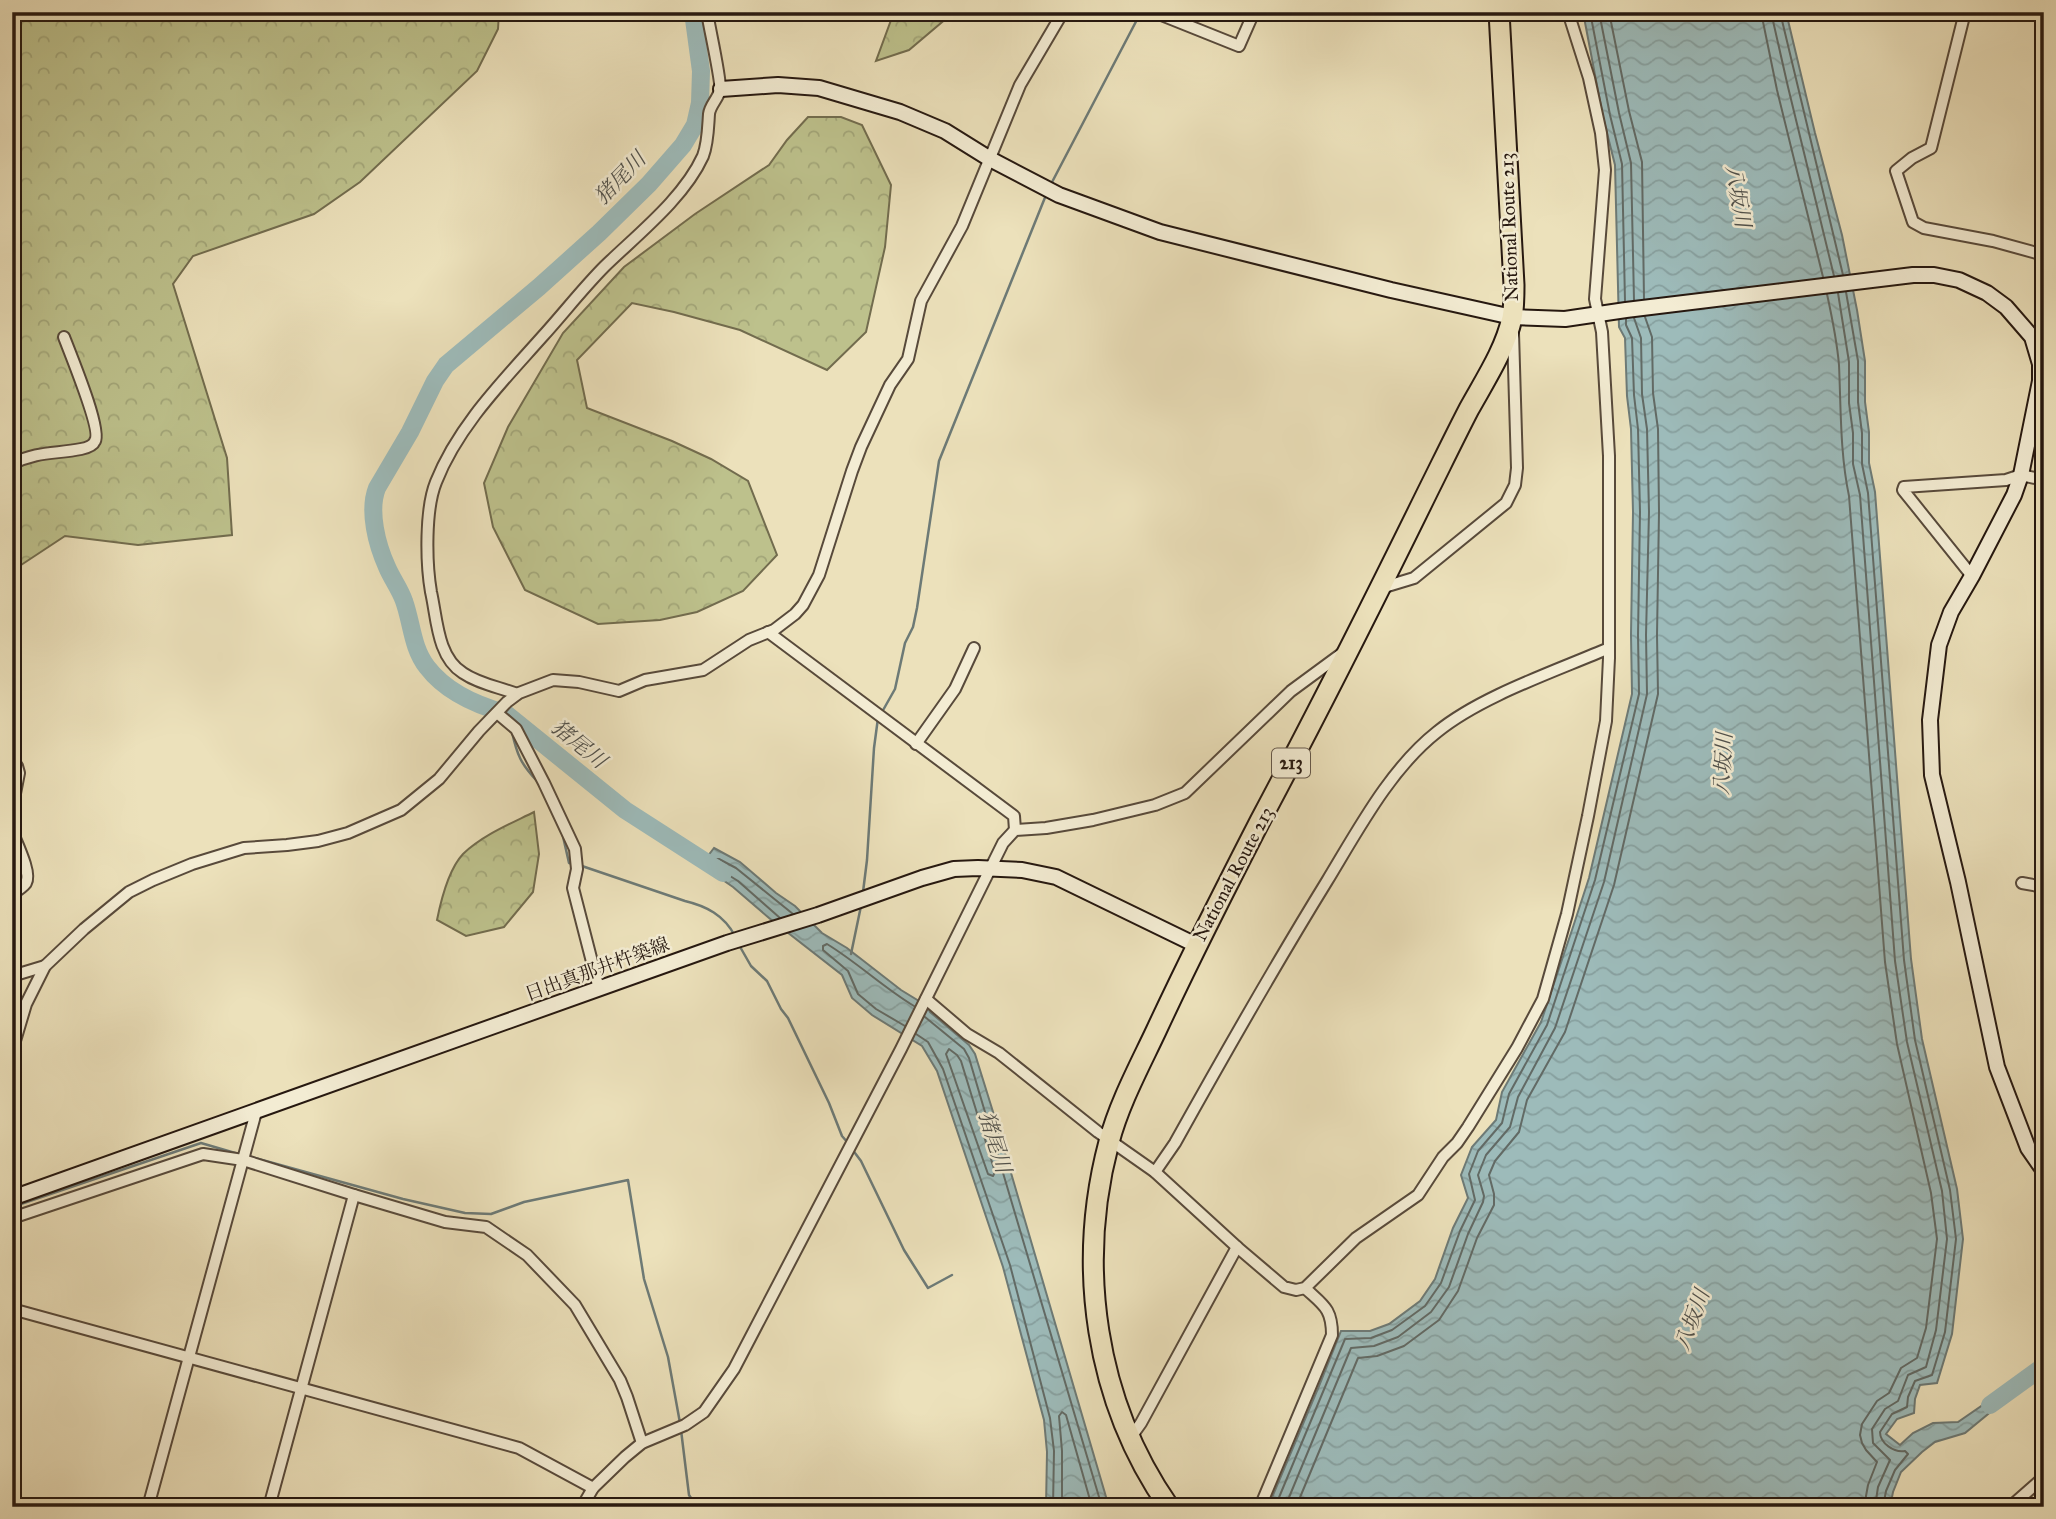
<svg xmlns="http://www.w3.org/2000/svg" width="2056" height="1519" viewBox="0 0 2056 1519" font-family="'IM FELL Great Primer','Noto Serif JP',serif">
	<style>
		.forest { fill: url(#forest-crowns); stroke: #726c4e; stroke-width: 2 }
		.water { fill: url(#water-waves); stroke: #6d7a76; stroke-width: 2 }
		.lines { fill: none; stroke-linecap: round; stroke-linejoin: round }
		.shore { stroke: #626a65; stroke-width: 2 }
		.stream { stroke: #6d7a76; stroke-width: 2.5 }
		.river { stroke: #9dbbba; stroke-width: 18 }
		.street-casing { stroke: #584a3b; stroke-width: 14 }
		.secondary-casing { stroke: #261810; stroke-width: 18 }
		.highway-casing { stroke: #261810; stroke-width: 23 }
		.street { stroke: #f3ecd3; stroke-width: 10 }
		.secondary { stroke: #f3ecd3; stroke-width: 14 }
		.highway { stroke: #ece1bb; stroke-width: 19 }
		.labels { text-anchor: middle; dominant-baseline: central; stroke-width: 5; stroke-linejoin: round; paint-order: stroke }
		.shield { fill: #f3ecd3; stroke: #64584a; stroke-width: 2 }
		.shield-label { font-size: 18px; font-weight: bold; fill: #261810 }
		.street-label { font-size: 19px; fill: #261810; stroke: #f3ecd3 }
		.water-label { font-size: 21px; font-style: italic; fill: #50514c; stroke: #f3ecd3 }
	</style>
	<defs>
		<pattern id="forest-crowns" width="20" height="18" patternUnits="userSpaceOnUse" patternTransform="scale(1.75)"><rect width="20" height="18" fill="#bdc18c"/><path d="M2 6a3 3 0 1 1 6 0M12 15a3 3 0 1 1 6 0" fill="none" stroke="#a2a578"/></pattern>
		<pattern id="water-waves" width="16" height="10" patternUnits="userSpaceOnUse" patternTransform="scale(1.75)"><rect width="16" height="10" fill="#9dbbba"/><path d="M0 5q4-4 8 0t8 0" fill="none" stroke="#87a09f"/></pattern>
	</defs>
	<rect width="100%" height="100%" fill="#ece1bb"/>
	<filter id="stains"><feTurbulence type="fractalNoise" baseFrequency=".00286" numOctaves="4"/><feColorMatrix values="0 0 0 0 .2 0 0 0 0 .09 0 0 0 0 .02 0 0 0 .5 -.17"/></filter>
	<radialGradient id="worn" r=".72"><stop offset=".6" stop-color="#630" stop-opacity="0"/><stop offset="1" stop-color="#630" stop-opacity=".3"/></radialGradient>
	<g class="forest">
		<path d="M12,12H499L498,29L477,71L360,182L314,214L193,256L173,284L227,458L232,535L138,545L65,536L12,571Z"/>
		<path d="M894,12H954L909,50L876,61Z"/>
		<path d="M808,117H841L862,125L891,185L885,247L866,332L827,370L740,330L674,312L632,303L577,360L587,408L672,441L711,459L748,481L777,555L743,591L697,612L660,620L598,624L525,590L493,527L484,483L508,427L563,333L624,267L695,214L769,165L787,140Z"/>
		<path d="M534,812L539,854L533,892L504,927L466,936L437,920C441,900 449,869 463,854C483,835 510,824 534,812Z"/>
	</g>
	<g class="water">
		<path d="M1583,12H1786L1815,133L1842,235L1857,310L1865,361V402L1869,432V463L1875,492L1911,959L1922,1039L1957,1189L1963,1239L1952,1334L1937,1383L1920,1385L1915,1399L1914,1413L1897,1419L1886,1434L1900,1445L1913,1433L1933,1423L1958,1422L2006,1389L2010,1396L1965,1433L1935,1442L1922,1452L1901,1472L1893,1492L1890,1507H1268L1319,1386L1341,1331H1370L1389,1324L1420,1301L1435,1279L1453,1228L1468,1198L1461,1175L1472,1147L1496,1120L1502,1092L1541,1022L1572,930L1589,878L1632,694L1631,635L1633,512L1631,429L1627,396L1625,338L1619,327L1615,165L1603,117Z"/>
		<path d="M714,848L740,862L776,893L795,906L822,933L847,948L901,990L927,1006L930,1012L969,1045L975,1054L994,1115L1109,1507H1046L1047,1452L1044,1420L1003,1267L937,1071L922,1046L872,1015L852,998L842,975L769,918L733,887L701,865Z"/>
	</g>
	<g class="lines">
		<g class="shore">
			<path d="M1590,12L1610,115L1622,164L1625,301"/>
			<path d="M1599,12L1619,113L1631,163L1634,300"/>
			<path d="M1609,12L1629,111L1642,162L1644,299"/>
			<path d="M1761,12L1777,90L1823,277"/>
			<path d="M1771,12L1788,87L1834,276"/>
			<path d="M1780,12L1843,275"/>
			<path d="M1846,292L1858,361V402L1862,433V464L1868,493L1904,960L1915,1040L1950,1190L1956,1239L1945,1332L1932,1375L1915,1381L1908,1397L1907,1407L1892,1414L1880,1432C1880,1443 1894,1453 1905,1451L1908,1454L1895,1470L1886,1491L1883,1507"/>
			<path d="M1838,293L1849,362V403L1853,433V464L1860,495L1895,961L1907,1042L1942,1191L1947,1239L1936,1330L1926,1367L1908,1375L1898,1401L1885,1409L1872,1429L1873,1443L1890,1460L1878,1487L1875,1507"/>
			<path d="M1827,294C1832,317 1837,341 1839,365C1841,409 1840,453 1849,496L1885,962L1897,1044L1931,1193L1937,1239L1926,1328L1917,1358L1901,1368L1889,1393L1877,1401L1862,1424L1860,1435L1862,1443L1866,1450L1877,1462L1868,1485L1864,1507"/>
			<path d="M780,918L738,881L714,866L713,863L715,859H719L736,868L793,914"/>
			<path d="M925,1017L964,1049L969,1058L1102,1507"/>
			<path d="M905,1026L876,1009L858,994L848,971L823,950V946L827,944C858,963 884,988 914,1006"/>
			<path d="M916,1034L928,1042L943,1069L1010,1265L1050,1418L1054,1451L1053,1507"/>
			<path d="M949,1049L957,1055L961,1061L995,1172L993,1176L988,1174L946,1054Z"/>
			<path d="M1062,1507V1451L1059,1416L1062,1412L1066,1415L1092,1507"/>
			<path d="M1275,1507L1345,1339L1371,1338L1392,1330L1425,1306L1441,1283L1460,1231L1475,1200L1469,1174L1478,1151L1502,1123L1509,1094L1547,1025L1595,880L1639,694L1638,635L1640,512L1638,429L1634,395L1632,338L1626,325V319"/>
			<path d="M1285,1507L1351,1348L1374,1346L1398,1337L1431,1312L1449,1287L1468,1234L1483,1202L1484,1196L1478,1175L1486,1155L1510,1127L1518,1097L1555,1028L1604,882L1647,694L1646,635L1649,512L1647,429L1642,394L1641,338L1634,318"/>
			<path d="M1296,1507L1358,1358L1377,1356L1404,1346L1439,1320L1458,1291L1477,1238L1494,1205V1194L1489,1175L1495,1161L1519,1132L1527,1100L1565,1032L1614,885L1658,694L1657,635L1659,512L1658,429L1653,393L1652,337L1645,317"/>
		</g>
		<g class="stream">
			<path d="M1050,186L1141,12"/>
			<path d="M882,712L895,689L905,643L913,627L917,608L939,461L1046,195"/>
			<path d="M512,732C517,755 521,764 537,781"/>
			<path d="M562,832L569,863L573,864"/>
			<path d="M579,865L685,901C706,906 724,915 735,936"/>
			<path d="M863,892L867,860L874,748L878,718"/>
			<path d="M739,945L751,966L767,981L781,1009L788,1018L829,1103L842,1136L848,1143"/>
			<path d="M851,954L861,906"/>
			<path d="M852,1149L861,1161L904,1250L928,1288L952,1275"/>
			<path d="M255,1158L403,1199L465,1213L491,1214L524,1202L628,1180L644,1279L668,1357L680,1423"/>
			<path d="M12,1207L201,1143L242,1155"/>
			<path d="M681,1430L689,1495L697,1507"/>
		</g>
		<g class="river">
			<path d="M693,12L701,71L700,103L695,125L683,145L649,184L599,233L539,287L446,365L435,381L410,432L377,488C368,511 377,545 387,567C392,579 400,589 404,601C412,623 412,648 427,667C446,692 476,705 505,713L625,810L723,873"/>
			<path d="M1990,1405L2044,1366"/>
		</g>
		<defs>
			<g id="street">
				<path d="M1154,12L1239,46L1254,12"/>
				<path d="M1965,12L1931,148L1912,158L1896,171L1913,222L1924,228L1993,241L2044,255"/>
				<path d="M12,464C37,451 56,454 81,449C86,448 93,446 95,441C102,430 70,353 64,337"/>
				<path d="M1972,576L1903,490L1904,487L2006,480L2021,475L2044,480"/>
				<path d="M1381,588L1414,578L1506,503L1515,485L1517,468L1513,333"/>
				<path d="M768,632L1014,816L1015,830"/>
				<path d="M517,694C499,687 479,684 463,673C437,657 437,618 431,592C426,563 425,509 436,482C458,426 503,381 542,337C563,314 583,288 605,266C638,234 684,198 703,156C708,143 708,128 709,114C710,105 718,99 720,90C722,83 709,26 707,12"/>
				<path d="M497,713L516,729L544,783L575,849L577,869L573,888L599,989"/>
				<path d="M916,744L955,689L974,648"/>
				<path d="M12,763L17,766L19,773L12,809"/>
				<path d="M12,831C16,842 32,873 26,883C23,887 17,891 12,894"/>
				<path d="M2022,883L2044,887"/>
				<path d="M12,976L45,966"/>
				<path d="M926,999L967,1034L999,1053L1098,1132L1155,1172L1237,1247L1284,1287L1296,1290L1305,1288L1356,1238L1418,1195L1443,1157L1457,1143L1468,1127L1517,1048L1543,999L1567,914L1588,816L1606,721L1609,658V456L1602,332L1595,299L1605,170L1601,133L1589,78L1568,12"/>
				<path d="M12,1051L26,1004L45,966L84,929L129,892L153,880L192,864L244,848L287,845L318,841L348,833L401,810L439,779L479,731L507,702L519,693L553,680L579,682L619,691L645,680L703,670L749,640L774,630L795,614L803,605L819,575L852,471L861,447L890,385L908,359L921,301L962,226L1020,85L1063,12"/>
				<path d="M12,1083L15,1125L12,1165"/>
				<path d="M1155,1172L1175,1143C1224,1055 1274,967 1327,881C1358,830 1390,769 1437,732C1481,696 1556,671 1609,648"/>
				<path d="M12,1218L203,1154L243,1160L354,1195L445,1222L486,1227L527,1255L575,1305L620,1380L627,1397L642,1443"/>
				<path d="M12,1309L519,1448L593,1488"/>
				<path d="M1131,1437L1141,1423L1237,1247"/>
				<path d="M148,1507L256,1112"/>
				<path d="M269,1507L354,1195"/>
				<path d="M582,1507L593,1488L625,1457L642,1443L685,1425L704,1412L734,1369L901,1049L1003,843L1015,830L1046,828L1093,820L1155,805L1185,793L1291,691L1344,652"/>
				<path d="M1260,1507L1332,1335C1332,1308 1323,1305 1305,1288"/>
				<path d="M2010,1507L2044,1477"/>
			</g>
			<g id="secondary">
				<path d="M721,89L778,85L819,88L900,112L945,131L990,159L1059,195L1160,232L1391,290L1512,317L1565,319L1626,310L1913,275H1934L1959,280L1987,293L2006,307L2032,337L2040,364V381L2021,475L2014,495L1972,576L1951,612L1939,645L1930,720L1932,775L1958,882L1997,1067L2028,1148L2044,1171"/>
				<path d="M12,1198L637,975L727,943L818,915L922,878L954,869L978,868L1022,870L1056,877L1196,945"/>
			</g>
			<path id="highway" d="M1169,1507C1095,1401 1076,1266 1109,1142C1119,1104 1139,1067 1156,1031C1189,960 1224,891 1260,821C1318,712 1373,603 1427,493C1441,465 1455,436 1469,409C1485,380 1505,350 1512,318C1514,308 1514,296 1514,285L1499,12"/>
		</defs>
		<use href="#street" class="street-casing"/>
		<use href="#secondary" class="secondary-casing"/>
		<use href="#highway" class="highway-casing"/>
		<use href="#street" class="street"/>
		<use href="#secondary" class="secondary"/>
		<use href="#highway" class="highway"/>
	</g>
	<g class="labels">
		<rect class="shield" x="1272" y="748.5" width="38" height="29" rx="5"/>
		<g class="shield-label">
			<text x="1291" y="763">213</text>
		</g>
		<g class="street-label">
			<text transform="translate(1509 227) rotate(-92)">National Route 213</text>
			<text transform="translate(1233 874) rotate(-62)">National Route 213</text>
			<text transform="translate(597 969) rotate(-20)">日出真那井杵築線</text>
		</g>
		<g class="water-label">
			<text transform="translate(620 178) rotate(-46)">猪尾川</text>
			<text transform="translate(1738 196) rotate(80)">八坂川</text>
			<text transform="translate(579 744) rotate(39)">猪尾川</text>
			<text transform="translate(1723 764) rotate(-87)">八坂川</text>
			<text transform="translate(995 1142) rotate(73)">猪尾川</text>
			<text transform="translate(1692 1320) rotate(-70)">八坂川</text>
		</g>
	</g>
	<rect width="2056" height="1519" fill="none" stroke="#ece1bb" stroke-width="42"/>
	<rect x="14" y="14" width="2028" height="1491" fill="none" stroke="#261810" stroke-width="3.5"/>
	<rect x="21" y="21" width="2014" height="1477" fill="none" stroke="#261810" stroke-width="2"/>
	<rect width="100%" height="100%" filter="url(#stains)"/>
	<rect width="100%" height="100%" fill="url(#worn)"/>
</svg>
